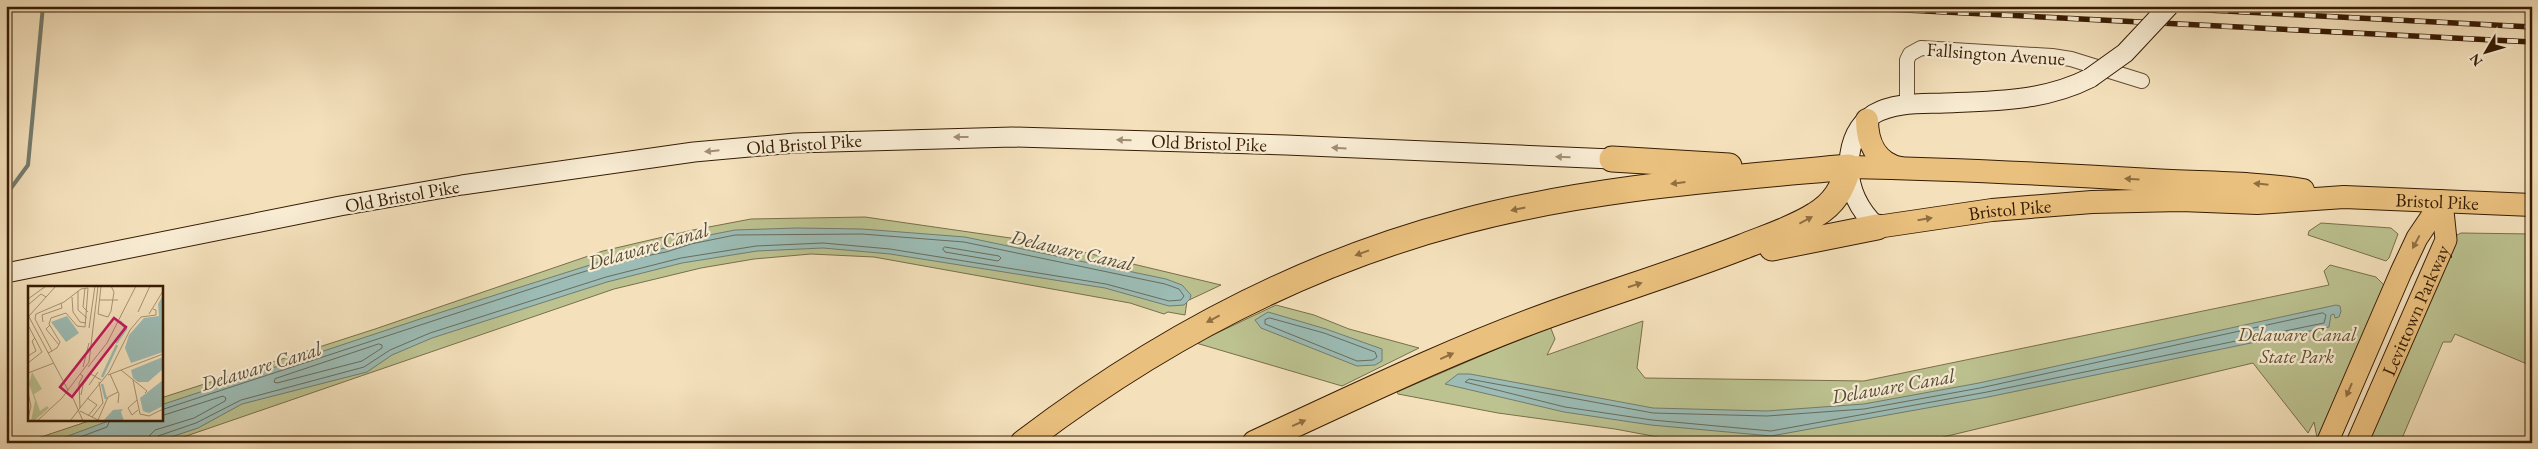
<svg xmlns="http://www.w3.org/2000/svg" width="2538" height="449" viewBox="0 0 2538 449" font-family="'EB Garamond',serif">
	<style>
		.green { fill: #bcc290; stroke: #7a6f4a }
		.water { fill: #9cbcb5; stroke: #747c6e }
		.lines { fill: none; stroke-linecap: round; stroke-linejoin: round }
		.shore { stroke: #6a6c5c; stroke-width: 1 }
		.stream { stroke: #747c6e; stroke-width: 4 }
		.minor-casing { stroke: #664d31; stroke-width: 16 }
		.secondary-casing { stroke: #371c03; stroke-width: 21 }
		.primary-casing { stroke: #371c03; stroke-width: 23 }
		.trunk-casing { stroke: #371c03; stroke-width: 24 }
		.motorway-casing { stroke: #371c03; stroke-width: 27 }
		.minor { stroke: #f8ecd3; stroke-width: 14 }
		.secondary { stroke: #f8ecd3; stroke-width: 19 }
		.primary { stroke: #eac07e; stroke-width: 21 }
		.trunk { stroke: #eac07e; stroke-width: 22 }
		.motorway { stroke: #eac07e; stroke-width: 25 }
		.rail-casing { stroke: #371c03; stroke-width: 5.5 }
		.rail { stroke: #f8ecd3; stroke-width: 4; stroke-dasharray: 11; stroke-linecap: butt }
		.secondary-bridge-casing { stroke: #371c03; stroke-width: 21; stroke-linecap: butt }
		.secondary-bridge { stroke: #f8ecd3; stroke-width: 19 }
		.oneway { fill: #a18e75 }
		.oneway2 { fill: #906e40 }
		.labels { text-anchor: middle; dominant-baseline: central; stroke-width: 4.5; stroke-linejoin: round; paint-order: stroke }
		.street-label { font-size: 19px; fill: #371c03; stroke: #f8ecd3 }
		.park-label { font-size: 19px; font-style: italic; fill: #5f4e2d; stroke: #f8ecd3 }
		.water-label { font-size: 20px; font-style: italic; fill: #554c38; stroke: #f8ecd3 }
		.inset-river { fill: none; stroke: #9cbcb5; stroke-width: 2.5 }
		.inset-road { fill: none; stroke: #a89272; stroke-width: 1 }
		.view { fill: #c2185b; fill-opacity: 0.15; stroke: #c2185b; stroke-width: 2.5 }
		.inset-edge { fill: none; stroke: #371c03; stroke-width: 2.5 }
	</style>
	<rect width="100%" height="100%" fill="#f4e1bc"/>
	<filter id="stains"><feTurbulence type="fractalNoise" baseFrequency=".004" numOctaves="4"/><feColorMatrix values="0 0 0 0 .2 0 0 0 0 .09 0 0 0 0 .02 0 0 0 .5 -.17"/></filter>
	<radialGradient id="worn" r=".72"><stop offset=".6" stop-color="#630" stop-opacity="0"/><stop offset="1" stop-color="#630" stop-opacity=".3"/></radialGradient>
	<g class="green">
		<path d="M865,217L1045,243L1221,285L1187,301L1185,315L1168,312L1164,314L1130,303L874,257L811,254L754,259L701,268L614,289L166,443H23L92,420H161V398L375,329L603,251L693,230L751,219Z"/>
		<path d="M2321,223L2391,228L2398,234L2389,258L2386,261L2308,235L2309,231Z"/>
		<path d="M2461,233L2532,234V366L2455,334L2451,342H2443L2400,443H2366L2457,235Z"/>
		<path d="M2330,265L2376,277L2384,285V294L2318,443L2314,422L2308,433L2253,363L1918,443H1690L1615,429L1498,413L1398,394L1397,392L1550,326L1555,339L1547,355L1643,321L1637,368L1645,378L1864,381L2329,285L2324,271Z"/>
		<path d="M1276,305L1314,315L1349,329L1419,348L1342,386L1196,343Z"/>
	</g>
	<g class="water">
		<path d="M797,228L862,229L965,237L1166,279L1182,285L1191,295L1190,299L1184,305L1169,306L1105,288L890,254L823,248L757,251L682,263L607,282L432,338L392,355L367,372L242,404L198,428L153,443H49L111,420H161V405L423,318L615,257L665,248L689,239L735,230Z"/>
		<path d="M2336,305L2340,306L2341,311L2339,317L2335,318L2334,314L2331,315L2329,327L1988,397L1771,436L1651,425L1564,412L1445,384L1458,374H1470L1653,408L1767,411L1864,404L1979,383Z"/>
		<path d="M1268,312L1326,329L1382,349V361L1375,365L1357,366L1261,328L1255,320Z"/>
	</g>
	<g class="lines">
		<g class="shore">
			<path d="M945,247L999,256L1001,258L998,261L945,252L943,249Z"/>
			<path d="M2323,313L2326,315L2324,323L1987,392L1771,431L1652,420L1565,407L1465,382L1469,379L1653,413L1767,416L1864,409L1980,388Z"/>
			<path d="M1270,318L1324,333L1375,352L1377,357L1373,360L1357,361L1265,324V320Z"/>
			<path d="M379,344L382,345V348L362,361L277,383L274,382L275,379Z"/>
			<path d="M64,443L107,427L110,420"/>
			<path d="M149,443L150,435L155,430L194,418L225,401L226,398L223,396L161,416"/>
			<path d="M155,443L158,436L196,423L241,400L364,367L390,350L430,333L606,277L681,258L756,246L823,243L890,249L1106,284L1169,301L1181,300L1184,296L1179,289L1165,284L964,242L862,234L735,235L691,244L666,252L616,262L573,275L161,410"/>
		</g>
		<path class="stream" d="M6,195L28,165L43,6"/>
		<defs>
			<path id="minor" d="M1907,105V60L1910,54L1921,48L2052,56L2071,59L2142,81"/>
			<g id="secondary">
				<path d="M1877,227C1858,209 1848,189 1849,163C1850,143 1857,125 1874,114C1895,102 1922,104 1945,103C1996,101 2045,101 2090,78"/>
				<path d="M6,273L340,206L462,185L694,152L795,143L1013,137L1286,145L1612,159"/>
			</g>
			<g id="primary">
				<path d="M2327,443L2401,272L2417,238L2442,201"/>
				<path id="s1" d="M2357,443L2446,240L2442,201"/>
			</g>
			<g id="trunk">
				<path d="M1867,120C1867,142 1876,163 1900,168"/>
				<path d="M1849,167C1950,169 2051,174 2152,180C2204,183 2252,182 2303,190"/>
				<path id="s2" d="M1877,227L1992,210L2092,202L2181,200L2257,203L2344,197L2532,205"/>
			</g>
			<g id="motorway">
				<path d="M1612,159L1729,166"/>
				<path d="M1772,248L1877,227"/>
				<path d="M1023,443C1154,343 1301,264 1461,222C1588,188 1719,179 1849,167C1842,189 1835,203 1815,215C1793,229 1767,237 1742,247C1678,272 1612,292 1546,316C1447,352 1351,399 1255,443"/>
			</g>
		</defs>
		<use href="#minor" class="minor-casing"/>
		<use href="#secondary" class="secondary-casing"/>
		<use href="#primary" class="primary-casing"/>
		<use href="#trunk" class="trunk-casing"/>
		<use href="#motorway" class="motorway-casing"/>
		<use href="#minor" class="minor"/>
		<use href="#secondary" class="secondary"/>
		<use href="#primary" class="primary"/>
		<use href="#trunk" class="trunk"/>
		<use href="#motorway" class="motorway"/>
		<defs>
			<g id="rail">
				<path d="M1826,6L2532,42"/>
				<path d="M2129,6L2532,27"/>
			</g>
		</defs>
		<use href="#rail" class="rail-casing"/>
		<use href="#rail" class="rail"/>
		<defs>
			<path id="secondary-bridge" d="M2090,78L2125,53L2169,6"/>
		</defs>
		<use href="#secondary-bridge" class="secondary-bridge-casing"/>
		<use href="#secondary-bridge" class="secondary-bridge"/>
	</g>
	<defs><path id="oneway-solid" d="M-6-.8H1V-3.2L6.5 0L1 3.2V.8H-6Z" transform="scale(1.25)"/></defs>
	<g class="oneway">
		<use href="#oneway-solid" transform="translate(961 137) rotate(180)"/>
		<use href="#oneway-solid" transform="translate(1124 140) rotate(-178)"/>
		<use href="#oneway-solid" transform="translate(1339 148) rotate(-177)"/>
		<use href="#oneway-solid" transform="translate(712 151) rotate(174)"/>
		<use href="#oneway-solid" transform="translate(1563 157) rotate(-178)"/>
	</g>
	<g class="oneway2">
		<use href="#oneway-solid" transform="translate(2132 179) rotate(-177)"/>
		<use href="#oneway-solid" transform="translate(1678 183) rotate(173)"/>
		<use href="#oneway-solid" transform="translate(2261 184) rotate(-174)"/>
		<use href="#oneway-solid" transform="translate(1518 209) rotate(168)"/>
		<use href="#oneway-solid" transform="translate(1925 219) rotate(-9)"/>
		<use href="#oneway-solid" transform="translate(1806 220) rotate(-28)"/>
		<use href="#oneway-solid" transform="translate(2416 242) rotate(118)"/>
		<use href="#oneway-solid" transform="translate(1362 253) rotate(160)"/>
		<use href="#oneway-solid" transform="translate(1635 285) rotate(-18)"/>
		<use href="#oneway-solid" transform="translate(1213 319) rotate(152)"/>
		<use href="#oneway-solid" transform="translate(1447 356) rotate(-24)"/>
		<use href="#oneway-solid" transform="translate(2349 390) rotate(113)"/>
		<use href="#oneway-solid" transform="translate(1299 423) rotate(-24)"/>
	</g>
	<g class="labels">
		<g class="street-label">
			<text transform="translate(1996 54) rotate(4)">Fallsington Avenue</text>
			<text transform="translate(1209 143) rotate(2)">Old Bristol Pike</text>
			<text transform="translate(804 144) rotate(-4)">Old Bristol Pike</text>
			<text transform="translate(402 196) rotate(-10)">Old Bristol Pike</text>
			<text stroke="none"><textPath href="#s2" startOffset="562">Bristol Pike</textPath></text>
			<text stroke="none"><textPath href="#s2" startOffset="134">Bristol Pike</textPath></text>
			<text stroke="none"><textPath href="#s1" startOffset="145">Levittown Parkway</textPath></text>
		</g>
		<g class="park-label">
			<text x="2297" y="334">Delaware Canal<tspan x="2297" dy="22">State Park</tspan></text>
		</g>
		<g class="water-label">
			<text transform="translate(648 246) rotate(-16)">Delaware Canal</text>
			<text transform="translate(1072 250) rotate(13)">Delaware Canal</text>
			<text transform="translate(261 366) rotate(-17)">Delaware Canal</text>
			<text transform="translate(1893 386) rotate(-10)">Delaware Canal</text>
		</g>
	</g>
	<g transform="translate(28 286)">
		<rect width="135" height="135" fill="#f4e1bc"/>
		<path d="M4,86L14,103L6,108L12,125L19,120L21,122L6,135H3L7,115L1,98Z" fill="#bcc290"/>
		<path d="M135,9V66L103,77L97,62L101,49L116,32L131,30L130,18ZM39,30L51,47L38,56L23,36ZM135,71V83L120,96H110L105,92L103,84ZM135,94V120L121,127L115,125L112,112ZM95,123L93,126L96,135H75L85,124Z" fill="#9cbcb5"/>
		<path class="inset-river" d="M88,57L98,43L92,35M74,91L89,59M74,98L78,113"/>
		<path class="inset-road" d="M57,2L55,21L60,26M50,5V24L59,32M44,11L45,26L52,36L58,37M0,13L18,0M72,14H90M0,19L13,8L18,11M110,26L122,0M70,28L80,31L83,25L86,6L83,0M70,28L73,0M121,28L135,5M0,29L40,104M1,30L28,0M15,36L14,29L34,22L33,17M0,39L14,66L0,77M22,39L18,43L31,59M61,42L67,0M20,67L24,65L27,63L29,62L32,56L21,38L23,32L38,27L49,40L57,41L60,2L53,3L36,16L8,28L7,33L24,65M0,70L8,65L4,55L7,52M55,81L61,57M60,81L79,57L108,0M93,84L119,105L117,107M0,87L26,77M82,88L91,108L90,117M80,89L135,68M105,94L112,128L121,130L135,123M61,99L70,86M0,107L3,120L0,133M53,109L55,99L63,88L73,94M45,112L55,135M59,112L69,119L60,130M109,114L100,122L104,129L110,124M52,122L81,86L102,44L113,31L128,29V24L125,23M52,125L70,134L80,111L90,106M64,131L75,117L71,96M9,135L34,112L61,76L70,0M42,135L52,122L51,97L55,90L52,88"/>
		<path class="view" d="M86,32L98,41L44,111L32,101Z"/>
		<rect width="135" height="135" class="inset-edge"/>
	</g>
	<rect width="2538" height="449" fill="none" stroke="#f4e1bc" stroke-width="25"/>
	<rect x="8" y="8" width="2523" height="434" fill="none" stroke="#371c03" stroke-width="2.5"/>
	<rect x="12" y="12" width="2513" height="424" fill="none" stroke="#371c03"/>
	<g transform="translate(2486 52) rotate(232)" stroke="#f8ecd3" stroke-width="4" paint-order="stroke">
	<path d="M0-4L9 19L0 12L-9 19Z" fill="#371c03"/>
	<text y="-8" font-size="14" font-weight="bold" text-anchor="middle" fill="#371c03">N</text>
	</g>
	<rect width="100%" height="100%" filter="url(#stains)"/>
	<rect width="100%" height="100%" fill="url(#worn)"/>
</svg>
